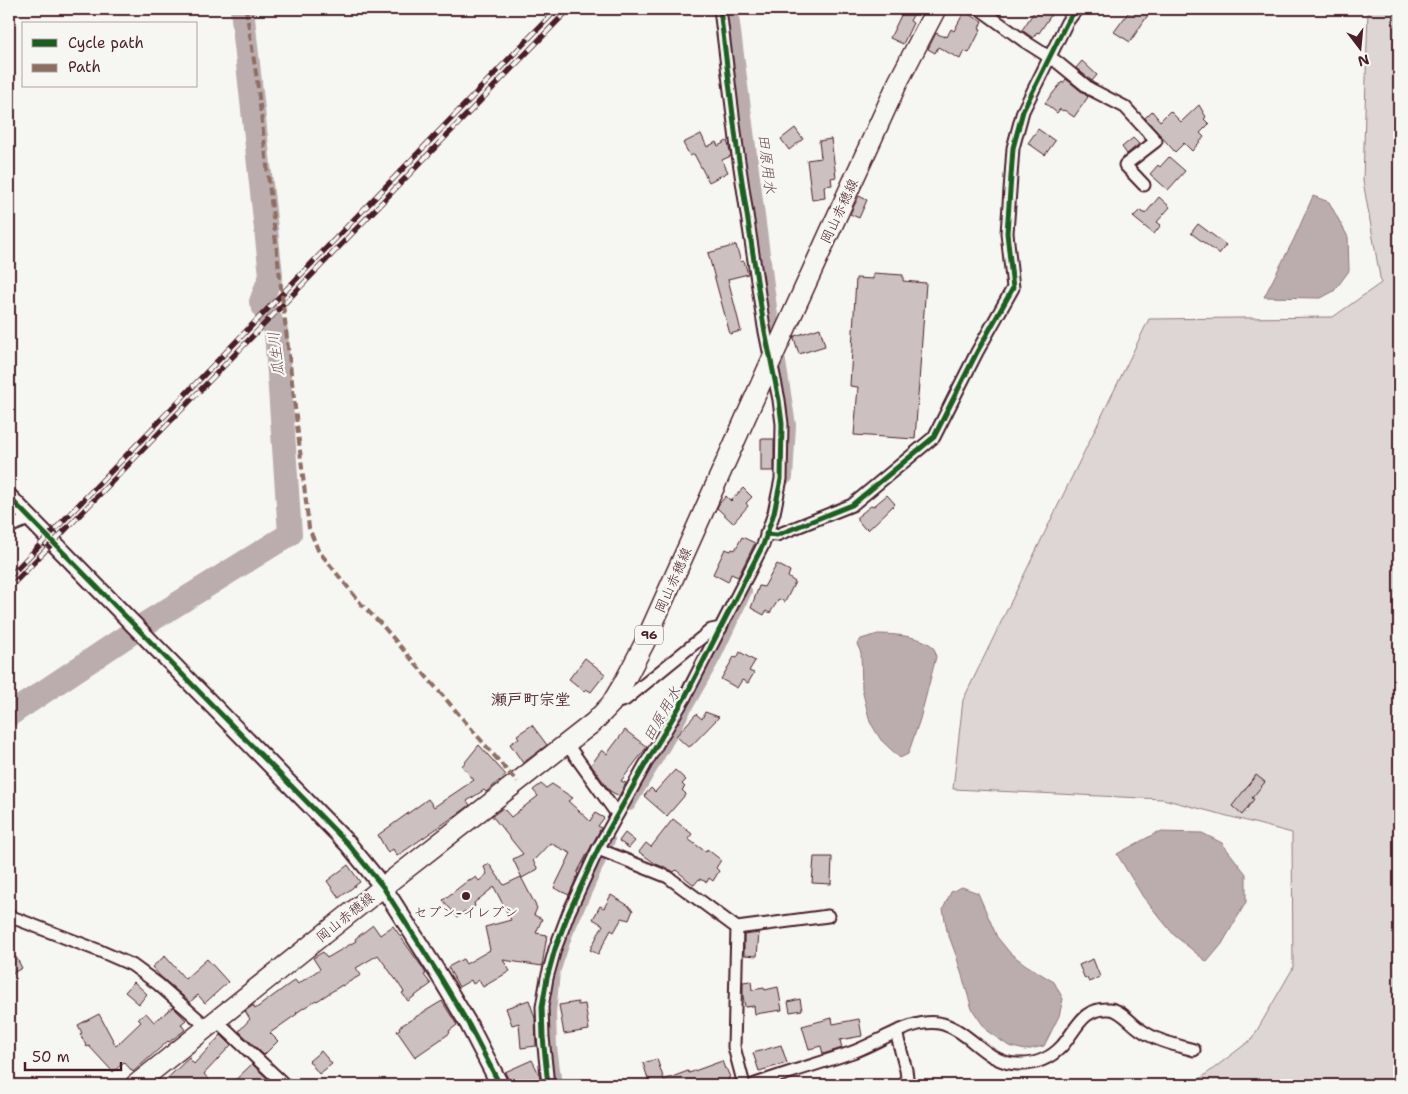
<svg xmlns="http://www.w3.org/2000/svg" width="1408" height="1094" viewBox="0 0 1408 1094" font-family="'Shantell Sans','Klee One',sans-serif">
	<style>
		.green { fill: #ddd6d5; stroke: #947a80 }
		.water { fill: #bbadae; stroke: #8e747a }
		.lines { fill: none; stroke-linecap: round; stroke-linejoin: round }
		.canal { stroke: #bbadae; stroke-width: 14 }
		.river { stroke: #bbadae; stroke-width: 24 }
		.building { fill: #ccc1c0; stroke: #4a1f2b }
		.street-casing { stroke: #4a1f2b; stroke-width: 15 }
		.secondary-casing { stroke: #4a1f2b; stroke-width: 20 }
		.primary-casing { stroke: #4a1f2b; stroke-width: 22 }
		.street { stroke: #f6f6f2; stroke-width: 11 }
		.secondary { stroke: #f6f6f2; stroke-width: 16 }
		.primary { stroke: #f6f6f2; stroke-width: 19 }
		.rail-casing { stroke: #4a1f2b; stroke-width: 5.5 }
		.rail { stroke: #f6f6f2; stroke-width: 4; stroke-dasharray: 11; stroke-linecap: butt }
		.quiet { stroke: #8d6e63; stroke-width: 4; stroke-dasharray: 8 4; stroke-linecap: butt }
		.cycleway-casing { stroke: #f6f6f2; stroke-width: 8 }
		.cycleway { stroke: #1b5e20; stroke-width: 5 }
		.poi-dot { fill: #4a1f2b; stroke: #f6f6f2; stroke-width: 2 }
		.labels { text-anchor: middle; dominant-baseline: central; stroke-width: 4.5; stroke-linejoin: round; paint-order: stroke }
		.shield { fill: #f6f6f2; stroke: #7e6067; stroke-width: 1 }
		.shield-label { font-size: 12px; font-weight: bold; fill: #4a1f2b }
		.street-label { font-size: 14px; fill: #4a1f2b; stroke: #f6f6f2 }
		.poi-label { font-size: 14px; fill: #4a1f2b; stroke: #f6f6f2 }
		.water-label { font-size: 15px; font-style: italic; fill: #6c4a52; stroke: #f6f6f2 }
		.quarter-label { font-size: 16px; font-weight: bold; fill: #4a1f2b; stroke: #f6f6f2 }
	</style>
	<rect width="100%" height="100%" fill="#f6f6f2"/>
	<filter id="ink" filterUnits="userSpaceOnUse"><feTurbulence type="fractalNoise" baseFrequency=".02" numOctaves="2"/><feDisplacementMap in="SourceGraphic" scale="10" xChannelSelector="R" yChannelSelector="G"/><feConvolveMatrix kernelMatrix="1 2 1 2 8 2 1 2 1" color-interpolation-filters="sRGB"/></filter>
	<g filter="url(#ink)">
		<path class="green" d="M1368,9H1399V1085H1192L1252,1039L1293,968L1292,833L1163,799L953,789L963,700L1149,319L1333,317L1381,283L1363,181Z"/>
		<g class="water">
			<path d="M1313,196L1329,202L1348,237L1349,271L1334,291L1321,298L1264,297L1294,239Z"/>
			<path d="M878,634C891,634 927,636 934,649C936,652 935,654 936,657L920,719L908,754L900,758L881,740L870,722L862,689L861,653L857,644L861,639Z"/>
			<path d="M1158,832L1202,833L1222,843L1246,874V902L1222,944L1207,962L1174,935L1143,897L1117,854Z"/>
			<path d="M962,887L978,893L997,937L1010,953L1026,965L1054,982L1063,999L1059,1016L1044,1046L1025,1050L1009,1046L987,1031L972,1009L956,955L947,931L943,909L951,892Z"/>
		</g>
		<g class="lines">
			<g class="canal">
				<path d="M731,9L772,323"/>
				<path d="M778,356L789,425L786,477"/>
				<path d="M629,804L663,747L714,657L745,591"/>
				<path d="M555,1085L550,1047L549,1013L553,972L566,933L608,840"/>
			</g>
			<g class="river">
				<path d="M145,624L290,534L276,331L261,302L271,275L242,9"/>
				<path d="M9,715L130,634"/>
			</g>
		</g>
		<g class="building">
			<path d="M904,9H916L910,21L913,23L903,44L890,38Z"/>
			<path d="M1036,9H1053L1050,14L1051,15L1039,33L1037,32L1033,38L1022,30Z"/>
			<path d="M1131,9H1152L1130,42L1114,32Z"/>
			<path d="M964,12L982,21L979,28L981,29L969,53L964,51L960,59L938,47L935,53L928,49L936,33L944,37V36L947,37L951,29L954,31Z"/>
			<path d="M1082,61L1097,75L1092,81L1076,68Z"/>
			<path d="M1066,79L1088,97L1074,117L1064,110L1063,111L1060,109L1057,113L1045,103L1062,82L1063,83Z"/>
			<path d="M1199,105L1206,117L1204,119L1209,124L1200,133L1204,137L1192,151L1184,143L1175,152L1145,118L1152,111L1160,121L1170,111L1181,122Z"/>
			<path d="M795,128L803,139L789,150L781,139Z"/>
			<path d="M1038,129L1055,141L1045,155L1028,143Z"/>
			<path d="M701,134L707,147L716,142L718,146L727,141L729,147L731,156L722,160L728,172L709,182L694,154L690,156L683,143Z"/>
			<path d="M1133,138L1139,144L1127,154L1122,147Z"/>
			<path d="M831,139L836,177L831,178L832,185L824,186L825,198L812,200L807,160L821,158L819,141Z"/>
			<path d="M1169,157L1185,171L1168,190L1150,174L1158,165L1160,167Z"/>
			<path d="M859,196L867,200L859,218L850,214Z"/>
			<path d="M1159,197L1170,207L1157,222L1161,225L1154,234L1133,217L1140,210L1145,214Z"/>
			<path d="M1198,224L1226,245L1219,254L1191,233Z"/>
			<path d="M736,245L741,262L744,261L748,274L728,279L741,331L730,334L708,253Z"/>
			<path d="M873,273L903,275V281L926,283L915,439L854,435L858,387L850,386L856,278L873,279Z"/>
			<path d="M820,328L825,346L799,354L794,338L795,336Z"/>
			<rect x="761" y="439" width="13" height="32"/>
			<path d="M743,488L752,497L746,503L748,506L733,523L717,508L719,504L726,496L731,501Z"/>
			<path d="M887,495L895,504L868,530L866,528L865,529L856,518L872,505L874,506Z"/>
			<path d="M742,537L755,543L738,577L731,574L728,582L713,574L725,549L731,551L732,549L735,550Z"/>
			<path d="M777,564L790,571L788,577L795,582L785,602L779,599L770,613L766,611L764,615L751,608L759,586L764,587Z"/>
			<path d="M740,652L755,661L749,671L754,673L748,683L742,680L737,688L721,679L734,657L737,658Z"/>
			<path d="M585,658L605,674L591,692L586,689L584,691L569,679Z"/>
			<path d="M705,712L719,717L691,746H690L688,747L676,736L696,714L702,719Z"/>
			<path d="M532,725L547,745L523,763L510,744L519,738L517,735Z"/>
			<path d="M625,730L647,747L621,781L626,783L619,796L610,791L591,765L602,750L607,754Z"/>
			<path d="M479,745L506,775L486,792L484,790L467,801L470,805L462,811L397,856L393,849L388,853L378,835L428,799L434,807L474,780L462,766Z"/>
			<path d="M675,770L686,780L682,784L685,787L682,790L686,794L667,816L644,796L651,788L655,792Z"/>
			<path d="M1256,775L1265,782L1252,798L1254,799L1242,815L1232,806Z"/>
			<path d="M541,784L546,788L552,784L573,798L568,801L590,821L595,813L604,818L598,826L601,828L577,873L578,874L569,895L554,888L571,853H570L550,843L533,861L538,869L522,878L513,859L523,854L492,816L503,808L511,817L538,796L533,790Z"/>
			<path d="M673,819L692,834L688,839L706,852L707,849L721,860L716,868L719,871L713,881L709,878L707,882L699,879L694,885L676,870L674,872L663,866V867L656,864L639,852L646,843L651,847Z"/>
			<path d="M625,833L635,841L629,848L619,841Z"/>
			<path d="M814,857H832L831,884L812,883Z"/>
			<path d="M489,864L504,885L521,877L537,908L534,915L542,919L536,933L547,935L542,966L503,960L510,971L483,987L479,980L473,984L471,980L459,987L448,967L463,959L466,964L490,950L485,927L511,920L494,887L474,903L475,906L467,913L465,911L457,917L443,900L470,879V881L476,877L479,881L487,874L484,867Z"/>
			<path d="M348,865L360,882L339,898L327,881Z"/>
			<path d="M611,895L629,906V907L633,910L629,920L622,918L614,932L611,930L598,954L590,950L603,925L593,919L600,906L604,908Z"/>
			<path d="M373,925L380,935L393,926L422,967L426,974L424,975L431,984L408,1001L402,993L404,992L396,980L378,955L356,968L361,975L342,986V985L317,1001L316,1000L296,1013L297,1014L270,1033L278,1041L264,1055L239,1031L250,1019L245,1011L251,1007L253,1005L255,1009L295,980L298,984L320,969L313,958L323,952L327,958L356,941L355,939Z"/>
			<path d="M759,933L757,956L744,955V935Z"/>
			<path d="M165,956L185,979L207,959L228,982L205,1003L198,995L190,1002L160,976L152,967Z"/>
			<path d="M16,957L22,968L9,975V961Z"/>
			<path d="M1093,959L1100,977L1089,982L1087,978L1085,979L1079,965Z"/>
			<path d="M751,981L752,990L764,988L765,990L778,987L782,1010L755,1014L754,1006L745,1007L743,996V982Z"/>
			<path d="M134,982L147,994L139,1004L125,992Z"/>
			<path d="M800,999L802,1010L790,1012L788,1002Z"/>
			<path d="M529,1000L535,1018L536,1046L521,1048L519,1023L512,1025L506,1008Z"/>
			<path d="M442,1001L457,1025L449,1031L450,1033L415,1057L397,1031L400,1029L399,1027Z"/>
			<path d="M578,1002V1005L585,1004L589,1030L564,1034L559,1005Z"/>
			<path d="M173,1007L186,1020L181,1024L185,1030L169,1042L168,1041L133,1072L124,1062L113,1072L89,1046L87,1047L80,1034L82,1033L78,1025L99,1014L116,1046L141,1022L138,1019L146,1013L154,1022Z"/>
			<path d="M832,1018L833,1024L859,1019L862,1036L840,1040L842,1048L823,1054L821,1046L809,1049L802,1026Z"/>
			<path d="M221,1035L231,1045L204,1074L214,1085H160L189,1058L194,1064Z"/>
			<path d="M781,1045L787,1063L759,1071L753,1053Z"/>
			<path d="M321,1051L332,1064L319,1074L309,1061Z"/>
			<path d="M657,1059L664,1080L688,1071L689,1073L722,1061L725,1069L726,1068L730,1077L728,1078L731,1085H650L643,1063Z"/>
			<path d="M532,1060L539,1074L540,1078L538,1079L540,1085H511L505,1072Z"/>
			<path d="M252,1064L274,1085H230Z"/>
		</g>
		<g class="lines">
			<defs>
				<g id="street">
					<path d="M980,9L1024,41L1057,62L1090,89L1125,107L1156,141L1125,165L1144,185"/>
					<path d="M9,527L29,519"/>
					<path d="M766,534L777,535L852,505L934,437L977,352L1013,288L1007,233L1013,148L1023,111L1067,22L1077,9"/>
					<path d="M611,704L625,700L711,630L721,628"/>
					<path d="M566,743L614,810L618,813"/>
					<path d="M598,849L668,877L737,928L734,1047L744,1085"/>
					<path d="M9,916L100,951L132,965L158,984L207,1027"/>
					<path d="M737,928L828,916"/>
					<path d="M216,1020L285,1085"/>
					<path d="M896,1032L906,1070L908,1085"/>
					<path d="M548,1085L543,1037L542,1007L547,978L555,949L569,912L598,849L645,765L684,699L763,545L774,513L781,479L782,424L779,400L764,327L737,148L720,9"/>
					<path d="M753,1085C785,1073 818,1064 850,1053C878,1044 913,1016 943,1024C971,1032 987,1064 1018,1064C1035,1065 1051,1058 1062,1046C1077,1029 1082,1007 1110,1009C1122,1010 1131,1024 1141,1030C1156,1041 1176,1045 1194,1050"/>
				</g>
				<path id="secondary" d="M9,497L348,844L383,887L441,978L469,1025L500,1085"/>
				<path id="primary" d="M135,1085L383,887L594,722L611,704L623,684L645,642L771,361L898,82L936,9"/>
			</defs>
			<use href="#street" class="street-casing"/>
			<use href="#secondary" class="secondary-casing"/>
			<use href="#primary" class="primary-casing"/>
			<use href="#street" class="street"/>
			<use href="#secondary" class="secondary"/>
			<use href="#primary" class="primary"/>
			<defs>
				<g id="rail">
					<path d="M9,577L557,9"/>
					<path d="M9,588L569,9"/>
				</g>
			</defs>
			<use href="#rail" class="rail-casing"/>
			<use href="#rail" class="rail"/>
			<g class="quiet">
				<path d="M246,9L257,80L309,528L318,550L362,605L382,625L517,782"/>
				<path d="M9,12L20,9"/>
			</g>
			<defs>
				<g id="cycleway">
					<path d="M9,497L348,844L383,887L441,978L469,1025L500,1085"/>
					<path d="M766,534L777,535L852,505L934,437L977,352L1013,288L1007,233L1013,148L1023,111L1067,22L1077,9"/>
					<path d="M548,1085L543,1037L542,1007L547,978L555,949L569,912L598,849L645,765L684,699L763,545L774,513L781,479L782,424L779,400L764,327L737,148L720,9"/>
				</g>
			</defs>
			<use href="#cycleway" class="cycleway-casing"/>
			<use href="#cycleway" class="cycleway"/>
		</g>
	</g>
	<circle class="poi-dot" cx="466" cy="896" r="5"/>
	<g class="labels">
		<rect class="shield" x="635" y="625.5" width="28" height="19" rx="4"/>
		<g class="shield-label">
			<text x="649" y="635">96</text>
		</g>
		<g class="street-label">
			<text transform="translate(839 211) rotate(-65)">岡山赤穂線</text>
			<text transform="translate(673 580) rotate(-66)">岡山赤穂線</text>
			<text transform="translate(345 917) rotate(-39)">岡山赤穂線</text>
		</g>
		<g class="poi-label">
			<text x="466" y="912">セブン-イレブン</text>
		</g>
		<g class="water-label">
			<text transform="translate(767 164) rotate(83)">田原用水</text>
			<text transform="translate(276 354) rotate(-97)">瓜生川</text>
			<text transform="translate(662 714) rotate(-60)">田原用水</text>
		</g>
		<g class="quarter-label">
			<text x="531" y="699">瀬戸町宗堂</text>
		</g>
	</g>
	<rect width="1408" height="1094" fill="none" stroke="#f6f6f2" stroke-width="30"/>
	<rect x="15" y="15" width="1378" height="1064" fill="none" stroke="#4a1f2b" stroke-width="2" filter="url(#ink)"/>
	<rect x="22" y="22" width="175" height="65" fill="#f6f6f2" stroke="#b1a0a2"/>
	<rect x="32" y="39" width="25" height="8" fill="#1b5e20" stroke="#b1a0a2"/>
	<text x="68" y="48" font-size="15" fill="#4a1f2b">Cycle path</text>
	<rect x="32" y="64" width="25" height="8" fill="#8d6e63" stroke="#b1a0a2"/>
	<text x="68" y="72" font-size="15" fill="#4a1f2b">Path</text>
	<g transform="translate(1360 48) rotate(164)" stroke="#f6f6f2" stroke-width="4" paint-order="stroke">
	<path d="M0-4L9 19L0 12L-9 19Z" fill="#4a1f2b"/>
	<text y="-8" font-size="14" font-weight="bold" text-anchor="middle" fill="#4a1f2b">N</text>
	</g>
	<path d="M25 1062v8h96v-8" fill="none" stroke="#4a1f2b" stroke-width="2.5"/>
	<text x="32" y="1062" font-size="15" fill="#4a1f2b" stroke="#f6f6f2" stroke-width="4" paint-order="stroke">50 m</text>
</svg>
